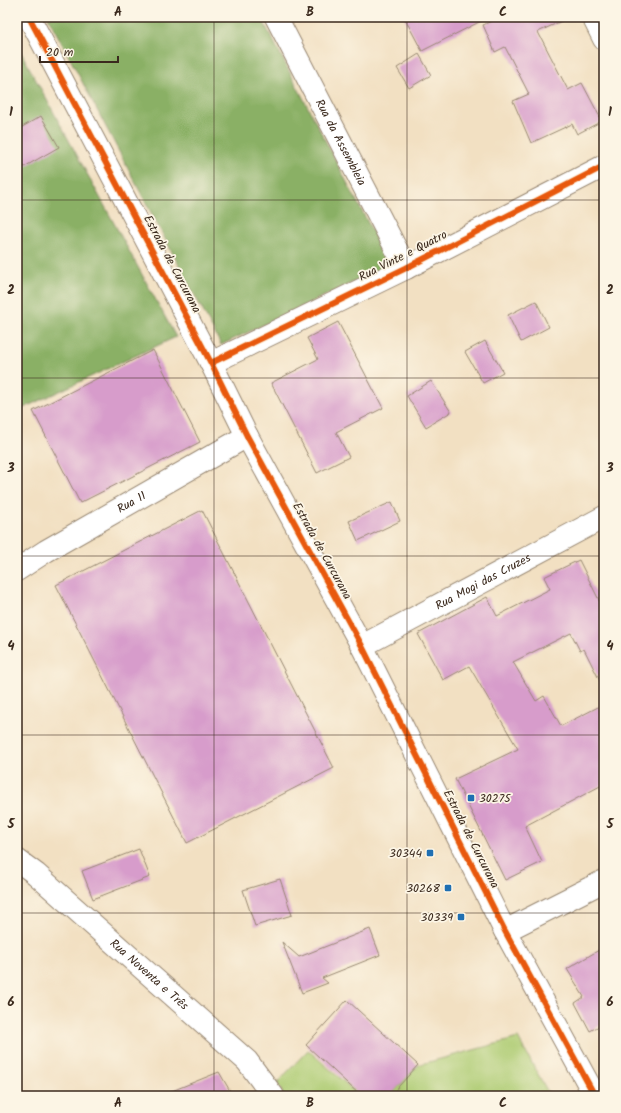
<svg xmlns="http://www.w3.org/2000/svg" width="621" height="1113" viewBox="0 0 621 1113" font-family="Kalam,sans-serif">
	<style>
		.green { fill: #aecc73; stroke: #747b48 }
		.forest { fill: #8ab065; stroke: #626d42 }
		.building { fill: #d79ccb }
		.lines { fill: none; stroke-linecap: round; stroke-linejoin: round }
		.street-casing { stroke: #968570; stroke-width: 24 }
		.secondary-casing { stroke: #968570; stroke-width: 24 }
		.primary-casing { stroke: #968570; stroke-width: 24 }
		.street { stroke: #fff; stroke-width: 22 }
		.secondary { stroke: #fff; stroke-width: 22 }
		.primary { stroke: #fff; stroke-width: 22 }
		.cycleway-casing { stroke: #fcf5e5; stroke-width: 8 }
		.cycleway { stroke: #e8590c; stroke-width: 6 }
		.grid { fill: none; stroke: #3b2a1e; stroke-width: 1; stroke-opacity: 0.55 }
		.poi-dot { fill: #1f6fb2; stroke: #fcf5e5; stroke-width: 1.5 }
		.labels { text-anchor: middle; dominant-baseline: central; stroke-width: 3.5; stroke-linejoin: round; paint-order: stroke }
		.street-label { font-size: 12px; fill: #3b2a1e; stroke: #fcf5e5 }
		.poi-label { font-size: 12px; fill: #3b2a1e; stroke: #fcf5e5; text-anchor: end }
		.neatline { fill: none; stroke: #3b2a1e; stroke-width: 1.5 }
		.grid-label { font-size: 13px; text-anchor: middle; font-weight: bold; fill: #3b2a1e }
	</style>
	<rect width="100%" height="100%" fill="#fcf5e5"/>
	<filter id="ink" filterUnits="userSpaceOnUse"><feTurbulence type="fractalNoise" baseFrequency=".025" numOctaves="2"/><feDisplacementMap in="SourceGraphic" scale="8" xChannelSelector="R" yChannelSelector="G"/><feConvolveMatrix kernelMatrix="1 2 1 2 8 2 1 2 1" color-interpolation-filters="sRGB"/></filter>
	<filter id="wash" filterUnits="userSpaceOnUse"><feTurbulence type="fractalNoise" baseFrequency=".012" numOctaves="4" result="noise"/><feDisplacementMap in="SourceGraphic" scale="16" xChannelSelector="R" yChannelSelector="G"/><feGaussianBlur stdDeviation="0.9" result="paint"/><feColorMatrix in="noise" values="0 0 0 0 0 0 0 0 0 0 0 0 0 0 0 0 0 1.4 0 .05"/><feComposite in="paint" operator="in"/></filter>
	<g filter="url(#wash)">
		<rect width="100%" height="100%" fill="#f2e0c2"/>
		<g class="green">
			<path d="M518,1038L550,1096H390L418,1065Z"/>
			<path d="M308,1050L360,1096H284L277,1083Z"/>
		</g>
		<g class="forest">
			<path d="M48,17H261L390,265L221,345Z"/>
			<path d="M17,45L176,337L17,411Z"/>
		</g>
		<g id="blocks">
			<g class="building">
				<path d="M404,17H489L422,51Z"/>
				<path d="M500,17H570L538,32L568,90L582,83L602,121L577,134L572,124L531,143L513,101L529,94L505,47L495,52L483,25Z"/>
				<path d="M419,54L431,75L409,88L397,68Z"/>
				<path d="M41,116L59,147L24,167L17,153V130Z"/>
				<path d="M536,301L549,327L521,342L508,315Z"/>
				<path d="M338,322L383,408L336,432L349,457L317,473L271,383L318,359L307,338Z"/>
				<path d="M485,341L503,372L483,383L465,352Z"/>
				<path d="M153,350L200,442L80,503L33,411Z"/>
				<path d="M431,381L451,412L426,427L407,396Z"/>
				<path d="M392,502L400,521L358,541L349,521Z"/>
				<path d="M202,510L334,768L187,843L56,585Z"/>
				<path d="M579,560L604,610V689L584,649L580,651L571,633L513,662L536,701L544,696L561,726L604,704V784L525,826L542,862L505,880L455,779L518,749L469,666L443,680L418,634L487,597L497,616L550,589L544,577Z"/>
				<path d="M139,849L150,877L93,899L82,871Z"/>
				<path d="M280,879L292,915L255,926L243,890Z"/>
				<path d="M370,929L380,955L322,978L328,983L302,993L282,942L299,957Z"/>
				<path d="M604,947V1029L601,1025L590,1031L575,1003L584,997L567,969Z"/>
				<path d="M347,1000L418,1065L390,1096H361L306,1045Z"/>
				<path d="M219,1072L233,1096H162V1095Z"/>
			</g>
		</g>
	</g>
	<g filter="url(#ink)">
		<use href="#blocks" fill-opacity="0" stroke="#968570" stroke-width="1"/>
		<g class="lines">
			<defs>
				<g id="street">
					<path id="s1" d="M276,17L406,268"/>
					<path d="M593,17L604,39"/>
					<path d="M211,363L406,268L604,166"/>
					<path id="s2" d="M17,570L46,551L247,436"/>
					<path id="s3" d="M362,646L604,517"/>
					<path id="s4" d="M17,860L36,874L247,1061L273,1096"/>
				</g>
				<path id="secondary" d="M505,931L604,881"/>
				<path id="primary" d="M29,17L211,363L247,436L362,646L505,931L595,1096"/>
			</defs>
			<use href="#street" class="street-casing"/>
			<use href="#secondary" class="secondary-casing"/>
			<use href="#primary" class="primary-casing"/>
			<use href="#street" class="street"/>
			<use href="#secondary" class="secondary"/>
			<use href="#primary" class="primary"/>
			<defs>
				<g id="cycleway">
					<path d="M29,17L211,363L247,436L362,646L505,931L595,1096"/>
					<path d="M211,363L406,268L604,166"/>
				</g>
			</defs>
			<use href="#cycleway" class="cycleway-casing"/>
			<use href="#cycleway" class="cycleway"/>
		</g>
	</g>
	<path class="grid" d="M214,17V1096M407,17V1096M17,200H604M17,378H604M17,556H604M17,735H604M17,913H604"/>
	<g class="poi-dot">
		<rect x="467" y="794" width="8" height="8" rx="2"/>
		<rect x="426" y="849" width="8" height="8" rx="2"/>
		<rect x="444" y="884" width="8" height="8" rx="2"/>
		<rect x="457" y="913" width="8" height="8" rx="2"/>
	</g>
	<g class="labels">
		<g class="street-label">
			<text stroke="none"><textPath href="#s1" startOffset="141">Rua da Assembleia</textPath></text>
			<text transform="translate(403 256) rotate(-27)">Rua Vinte e Quatro</text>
			<text transform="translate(172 264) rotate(62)">Estrada de Curcurana</text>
			<text stroke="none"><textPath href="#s2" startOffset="133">Rua 11</textPath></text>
			<text transform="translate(322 551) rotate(61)">Estrada de Curcurana</text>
			<text stroke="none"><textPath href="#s3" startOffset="137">Rua Mogi das Cruzes</textPath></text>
			<text transform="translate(471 839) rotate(63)">Estrada de Curcurana</text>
			<text stroke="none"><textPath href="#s4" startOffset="175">Rua Noventa e Três</textPath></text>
		</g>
		<g class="poi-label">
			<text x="479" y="798" text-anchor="start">30275</text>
			<text x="422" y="853">30344</text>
			<text x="440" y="888">30268</text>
			<text x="453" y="917">30339</text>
		</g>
	</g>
	<rect width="621" height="1113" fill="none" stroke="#fcf5e5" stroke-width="44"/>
	<path d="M40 56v6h78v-6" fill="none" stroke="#3b2a1e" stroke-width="2"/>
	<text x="46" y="56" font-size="12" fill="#3b2a1e" stroke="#fcf5e5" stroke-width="3" paint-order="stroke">20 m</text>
	<rect x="22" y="22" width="577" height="1069" class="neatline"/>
	<g class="grid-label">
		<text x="118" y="16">A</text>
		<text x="310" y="16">B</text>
		<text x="503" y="16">C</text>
		<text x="11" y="116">1</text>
		<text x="610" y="116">1</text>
		<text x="11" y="294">2</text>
		<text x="610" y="294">2</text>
		<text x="11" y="472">3</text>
		<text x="610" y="472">3</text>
		<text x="11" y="650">4</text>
		<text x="610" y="650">4</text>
		<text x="11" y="828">5</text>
		<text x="610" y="828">5</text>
		<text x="11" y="1006">6</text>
		<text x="610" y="1006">6</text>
		<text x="118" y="1107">A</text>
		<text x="310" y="1107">B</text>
		<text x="503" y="1107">C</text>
	</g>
</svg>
